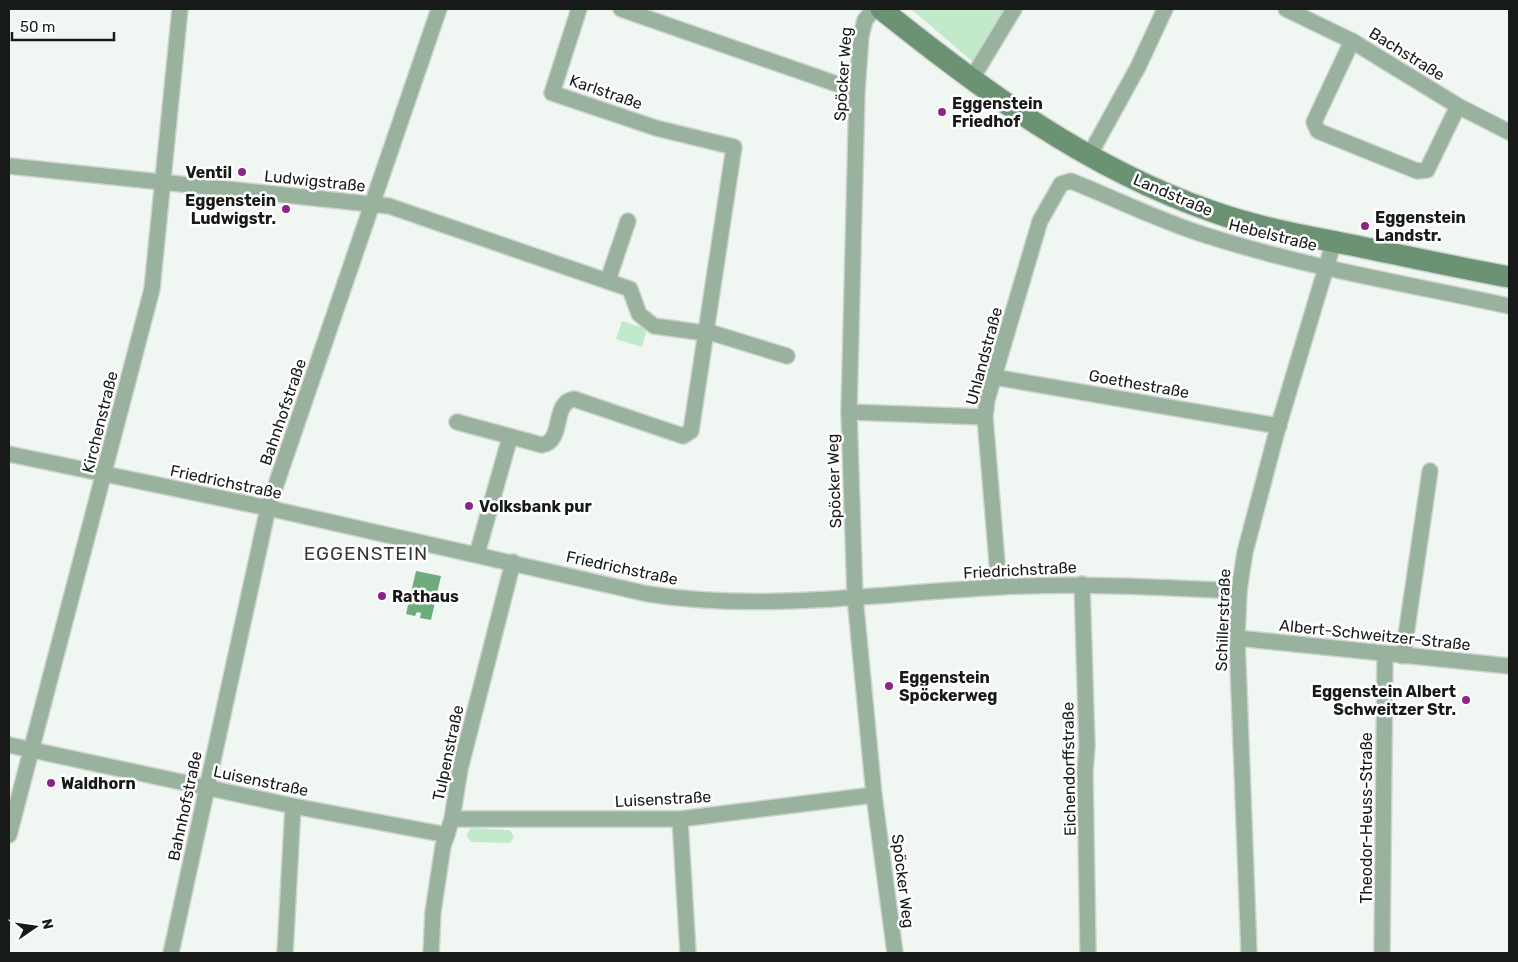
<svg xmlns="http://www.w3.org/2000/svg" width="1518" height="962" viewBox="0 0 1518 962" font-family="Rubik,sans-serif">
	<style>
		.green { fill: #c2e9c9 }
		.water { fill: #6fac7d }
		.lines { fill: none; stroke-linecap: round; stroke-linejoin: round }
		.street-casing { stroke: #cdd3ce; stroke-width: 18 }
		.secondary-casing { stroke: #cdd3ce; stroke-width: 24 }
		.street { stroke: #98b29d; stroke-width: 15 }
		.secondary { stroke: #6a9273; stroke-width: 21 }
		.poi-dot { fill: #8e2387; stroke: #fff; stroke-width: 2 }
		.labels { text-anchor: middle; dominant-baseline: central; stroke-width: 5; stroke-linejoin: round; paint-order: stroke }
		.street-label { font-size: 16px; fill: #181a19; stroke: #fff }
		.poi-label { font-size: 16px; font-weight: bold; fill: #181a19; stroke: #fff; text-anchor: start }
		.quarter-label { font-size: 19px; letter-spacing: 1px; fill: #353936; stroke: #fff }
	</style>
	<rect width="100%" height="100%" fill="#f0f6f1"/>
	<g class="green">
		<path d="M911,9H1006L973,62Z"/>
		<path d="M622,321L647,329L642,347L616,339Z"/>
		<path d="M471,828L510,830L514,837L510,843L471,842L466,835Z"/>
	</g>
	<path class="water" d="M416,571L441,576L431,620L420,618L421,613L417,612L415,616L406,614Z"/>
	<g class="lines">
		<defs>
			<g id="street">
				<path d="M621,9L857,91"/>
				<path d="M874,9L865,20L861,36L857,91L849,412L855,597L874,795L895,953"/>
				<path d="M1286,9L1352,41L1458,106L1509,132"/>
				<path d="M1352,41L1314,122L1318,131L1417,171L1427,170L1458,106"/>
				<path d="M971,80L1014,9"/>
				<path d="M1089,156L1138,67L1165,9"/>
				<path d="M9,166L389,206L630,289L639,314L654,326L705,333"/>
				<path d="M608,280L628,221"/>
				<path d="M706,331L787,356"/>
				<path d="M994,377L1279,426"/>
				<path d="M849,412L985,417"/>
				<path d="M457,422L542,445C565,441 551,403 574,399L683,436L691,431L734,147L656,128L552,93L579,9"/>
				<path d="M9,454L268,508L648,594C765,612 882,593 1000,587C1080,583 1159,587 1239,591"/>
				<path d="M477,554L510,437"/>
				<path d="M1082,584L1087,746L1085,772L1088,953"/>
				<path d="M999,587L985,417L987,400L1040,221L1061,184L1071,181C1116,199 1160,221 1205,235C1304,267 1408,284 1509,306"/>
				<path d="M1237,638L1509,666"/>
				<path d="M1403,656L1430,471"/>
				<path d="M9,745L293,806L447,835"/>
				<path d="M452,819H680L874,795"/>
				<path d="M680,819L688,953"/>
				<path d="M9,835L152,289L180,9"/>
				<path d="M171,953L268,508L439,9"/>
				<path d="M285,953L293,806"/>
				<path d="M431,953L433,912L443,846L452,819L460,769L513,562"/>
				<path d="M1249,953L1237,638L1239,591L1245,552L1277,431L1334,241"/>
				<path d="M1382,953L1385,654"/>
			</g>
			<path id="secondary" d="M881,9C982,90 1087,168 1211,211C1255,227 1301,235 1346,244C1401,255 1455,267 1509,277"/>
		</defs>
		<use href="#street" class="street-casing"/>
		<use href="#secondary" class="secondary-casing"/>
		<use href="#street" class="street"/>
		<use href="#secondary" class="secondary"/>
	</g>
	<g class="poi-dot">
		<circle cx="942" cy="112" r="5"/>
		<circle cx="242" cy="172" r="5"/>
		<circle cx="286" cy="209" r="5"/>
		<circle cx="1365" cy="226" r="5"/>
		<circle cx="469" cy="506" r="5"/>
		<circle cx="382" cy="596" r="5"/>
		<circle cx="889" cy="686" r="5"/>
		<circle cx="1466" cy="700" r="5"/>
		<circle cx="51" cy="783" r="5"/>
	</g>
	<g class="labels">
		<g class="street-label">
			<text transform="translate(1407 54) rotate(32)">Bachstraße</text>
			<text transform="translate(843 74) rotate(-86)">Spöcker Weg</text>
			<text transform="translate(606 92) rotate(19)">Karlstraße</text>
			<text transform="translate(315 181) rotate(6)">Ludwigstraße</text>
			<text transform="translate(1173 195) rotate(23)">Landstraße</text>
			<text transform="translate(1273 235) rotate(14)">Hebelstraße</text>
			<text transform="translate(984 356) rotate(-75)">Uhlandstraße</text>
			<text transform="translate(1139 384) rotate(10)">Goethestraße</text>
			<text transform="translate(283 412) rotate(-71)">Bahnhofstraße</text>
			<text transform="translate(100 422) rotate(-76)">Kirchenstraße</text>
			<text transform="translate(834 481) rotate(-92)">Spöcker Weg</text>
			<text transform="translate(226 482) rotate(12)">Friedrichstraße</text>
			<text transform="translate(622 568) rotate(12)">Friedrichstraße</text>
			<text transform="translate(1020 570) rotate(-3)">Friedrichstraße</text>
			<text transform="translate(1223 620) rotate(-88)">Schillerstraße</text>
			<text transform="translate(1375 635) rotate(6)">Albert-Schweitzer-Straße</text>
			<text transform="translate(448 753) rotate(-78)">Tulpenstraße</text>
			<text transform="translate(1069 769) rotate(-91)">Eichendorffstraße</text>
			<text transform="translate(261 781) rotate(12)">Luisenstraße</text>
			<text transform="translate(663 799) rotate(-3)">Luisenstraße</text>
			<text transform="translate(185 806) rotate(-78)">Bahnhofstraße</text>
			<text transform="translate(1366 818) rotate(-90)">Theodor-Heuss-Straße</text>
			<text transform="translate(903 881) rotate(83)">Spöcker Weg</text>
		</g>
		<g class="poi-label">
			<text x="952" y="103">Eggenstein<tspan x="952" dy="18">Friedhof</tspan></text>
			<text x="232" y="172" text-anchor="end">Ventil</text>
			<text x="276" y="200" text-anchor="end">Eggenstein<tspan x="276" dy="18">Ludwigstr.</tspan></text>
			<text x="1375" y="217">Eggenstein<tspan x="1375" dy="18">Landstr.</tspan></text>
			<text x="479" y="506">Volksbank pur</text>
			<text x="392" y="596">Rathaus</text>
			<text x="899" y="677">Eggenstein<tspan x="899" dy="18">Spöckerweg</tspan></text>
			<text x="1456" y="691" text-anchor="end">Eggenstein Albert<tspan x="1456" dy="18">Schweitzer Str.</tspan></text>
			<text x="61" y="783">Waldhorn</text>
		</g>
		<g class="quarter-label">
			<text x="366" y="553">EGGENSTEIN</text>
		</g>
	</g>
	<rect width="1518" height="962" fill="none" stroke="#181a19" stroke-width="20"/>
	<g transform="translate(35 927) rotate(77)" stroke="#ffffff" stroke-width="4" paint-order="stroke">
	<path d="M0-4L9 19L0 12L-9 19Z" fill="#181a19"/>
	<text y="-8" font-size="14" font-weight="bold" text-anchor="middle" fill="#181a19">N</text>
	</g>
	<path d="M12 32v8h102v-8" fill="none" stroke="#181a19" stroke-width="2.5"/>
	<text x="20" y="32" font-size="15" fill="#181a19" stroke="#ffffff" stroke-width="4" paint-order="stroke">50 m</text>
</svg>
